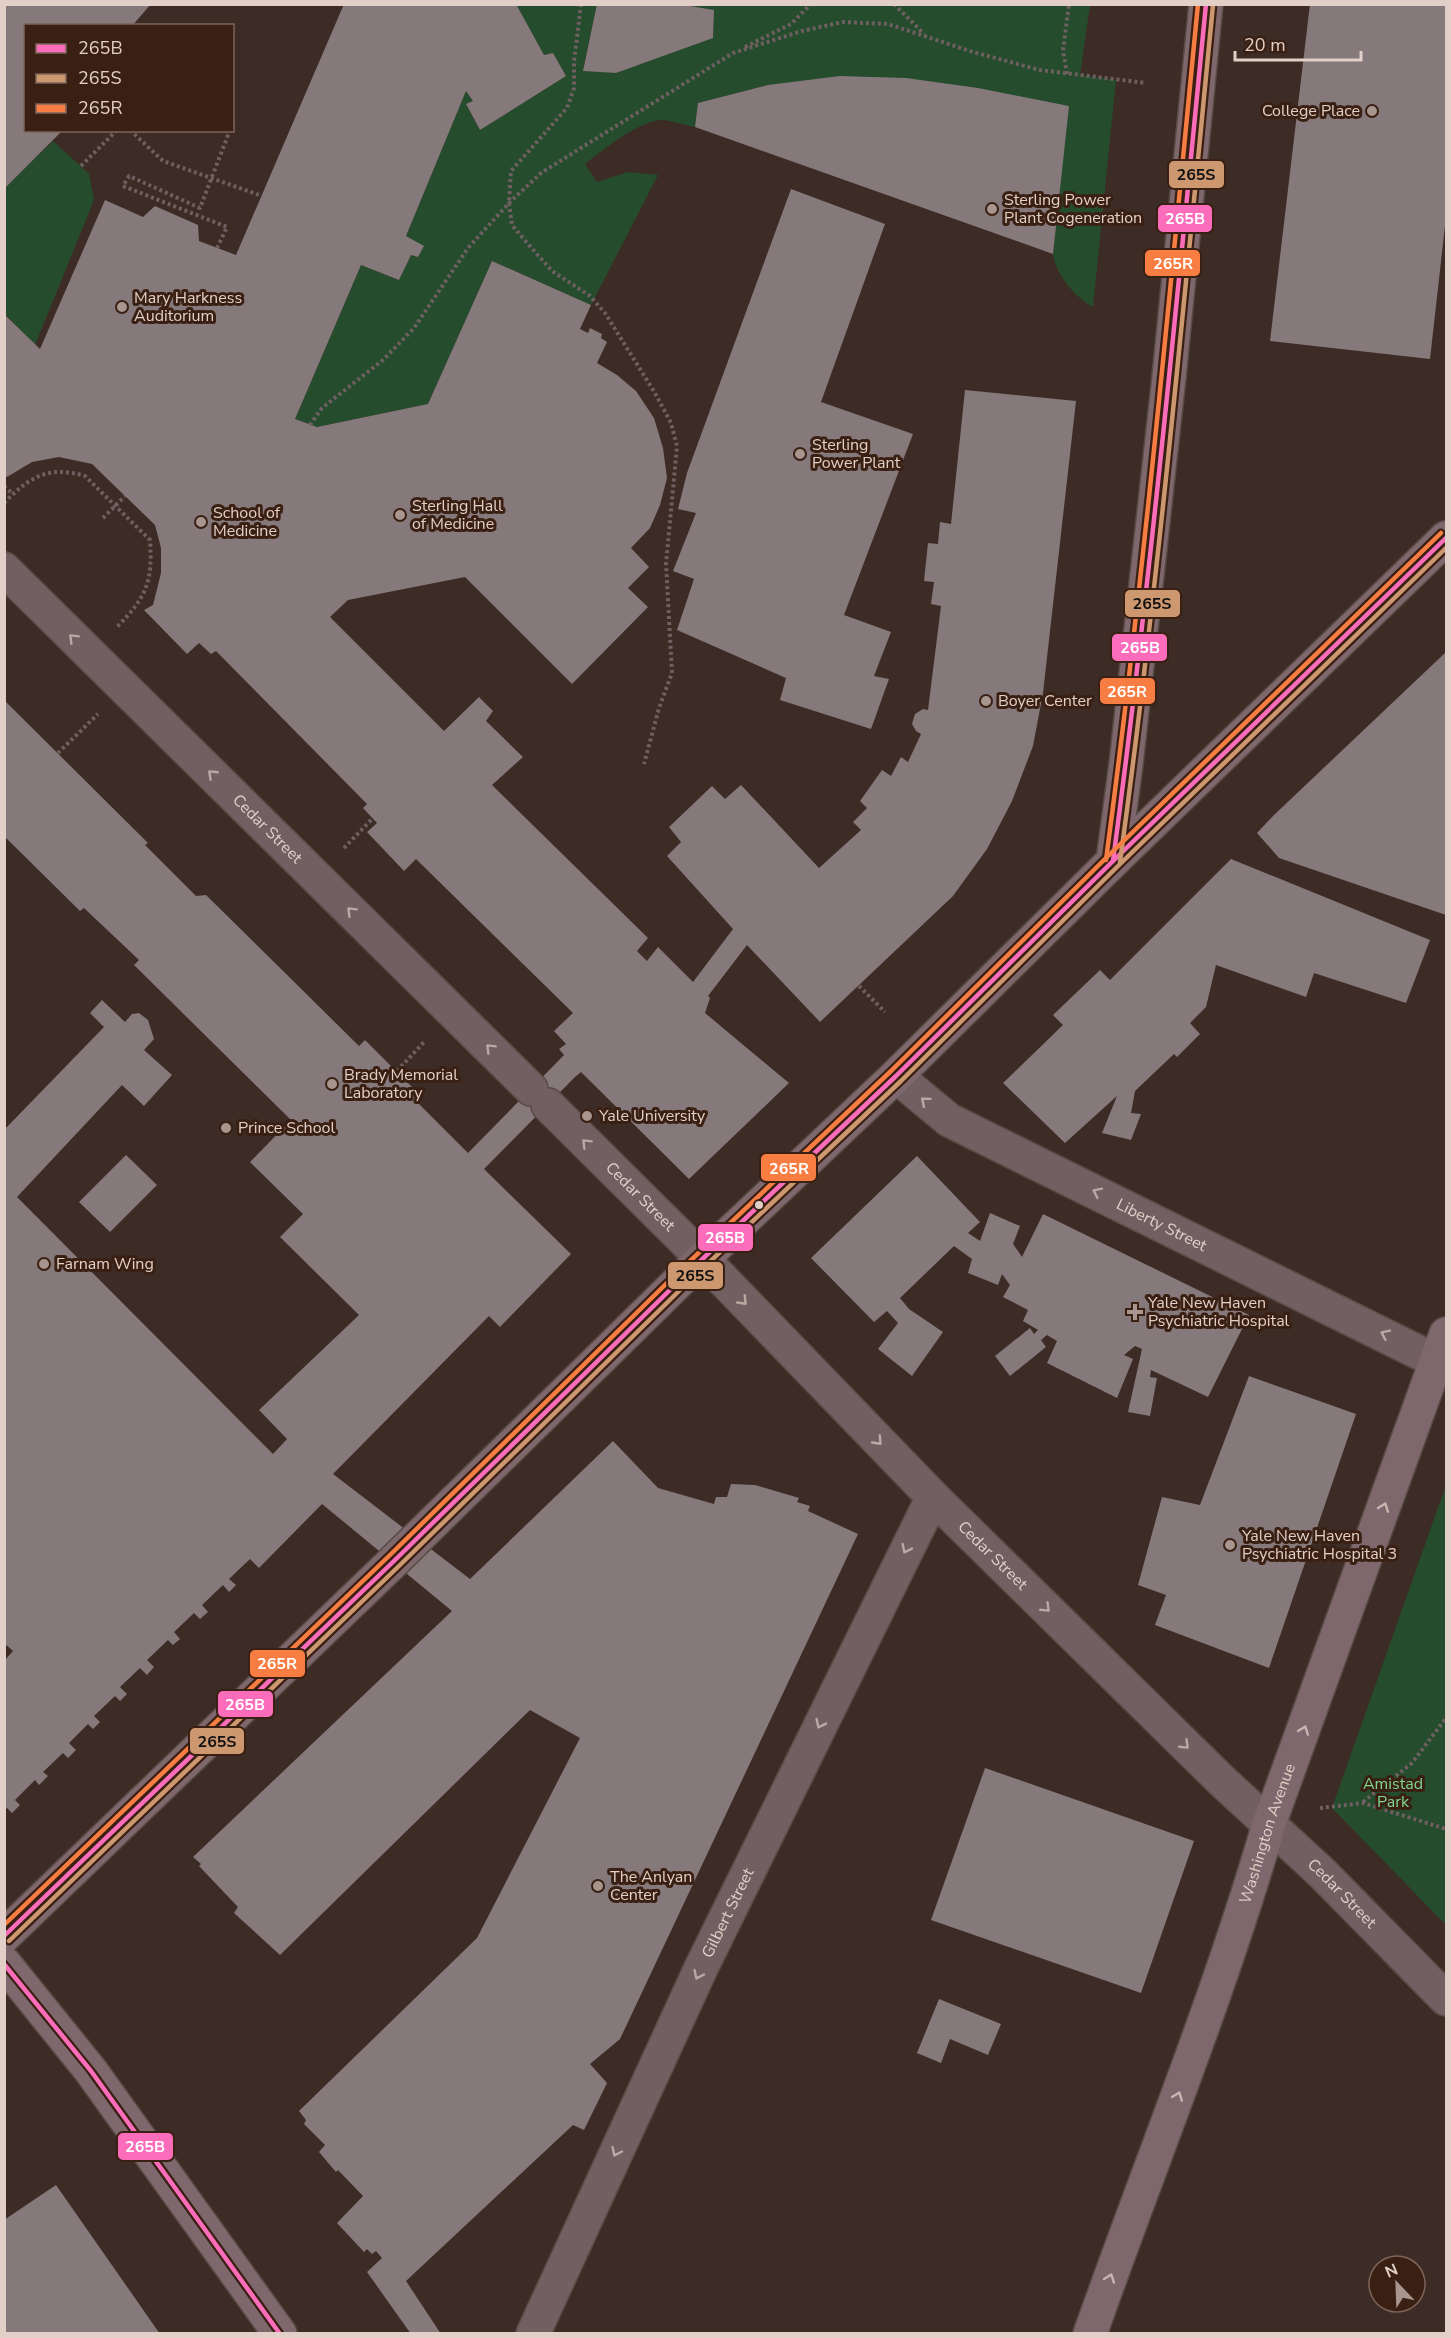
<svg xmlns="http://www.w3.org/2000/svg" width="1451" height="2338" viewBox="0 0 1451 2338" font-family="'Nunito Sans',sans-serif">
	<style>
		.green { fill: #254c2d }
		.building { fill: #86797b }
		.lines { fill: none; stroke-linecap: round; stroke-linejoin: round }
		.street-casing { stroke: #584a44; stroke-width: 36 }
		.secondary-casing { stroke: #584a44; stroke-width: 36 }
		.path { stroke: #6e6060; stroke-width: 4; stroke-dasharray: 3 3; stroke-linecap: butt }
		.street { stroke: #715f62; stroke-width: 33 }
		.secondary { stroke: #7f686d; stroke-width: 33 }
		.bus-1-casing { stroke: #3a1f13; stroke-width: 9 }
		.bus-2-casing { stroke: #3a1f13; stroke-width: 9 }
		.bus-3-casing { stroke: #3a1f13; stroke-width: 9 }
		.bus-1 { stroke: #fb6dba; stroke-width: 4.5 }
		.bus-2 { stroke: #cd976f; stroke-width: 4.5 }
		.bus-3 { stroke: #f77d43; stroke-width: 4.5 }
		.oneway { stroke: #baa8a4 }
		.oneway2 { stroke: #c9b5b0 }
		.poi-dot { fill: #a8968e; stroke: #3a1f13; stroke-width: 2 }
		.bus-dot { fill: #e2cfc7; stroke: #3a1f13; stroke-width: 2 }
		.labels { text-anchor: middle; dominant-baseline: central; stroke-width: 6; stroke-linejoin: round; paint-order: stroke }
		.poi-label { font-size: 16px; fill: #e2cfc7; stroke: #3a1f13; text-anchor: start }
		.street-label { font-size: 16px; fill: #e2cfc7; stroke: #3a1f13 }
		.park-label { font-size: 16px; fill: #7dd893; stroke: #3a1f13 }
		.line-badge { stroke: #3a1f13; stroke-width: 2 }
		.badge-label { font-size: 16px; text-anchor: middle; font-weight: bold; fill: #fff }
		.pale-badge-label { font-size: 16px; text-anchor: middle; font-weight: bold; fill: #111 }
	</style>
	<rect width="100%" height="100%" fill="#3c2c25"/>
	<g class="green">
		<path d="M516,5H597L583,70L616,73L713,37L714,10L678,5H1090L1080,75L1116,80L1093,307C1075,297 1056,275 1053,254L1068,106L768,85L698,103L695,127C685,125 673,121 663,120C639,120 603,150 585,164L597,182L628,172L658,175L591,305L492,261L428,404L317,427L295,419L361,265L399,280L411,255L418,257L423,246L406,236L466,91L473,101L466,105L480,130L566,76L553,53L544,55Z"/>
		<path d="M53,141L89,174L94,200L35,345L5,314L4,189Z"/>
		<path d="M1446,1485V1925L1332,1808Z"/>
	</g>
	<g class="building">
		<path d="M4,4H151L132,26H26V130H63L4,189Z"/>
		<path d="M344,4H516L544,55L553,53L566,76L480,130L466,104L473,101L466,91L406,236L424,246L418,257L411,255L399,280L361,265L295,419L317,427L428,404L492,261L591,305L580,329L588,333L590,328L602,334L601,338L607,342L597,363L617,375L636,391L654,418L663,448L667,478L660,505L650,528L631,548L649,567L628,588L648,607L572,684L465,577L348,600L330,617L444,731L479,697L493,711L486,721L523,757L492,785L648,938L637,951L647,961L658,947L693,982L733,929L667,856L681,842L669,827L712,786L725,799L741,785L819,868L861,830L853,822L867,808L860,801L882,770L891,776L901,757L908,762L921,734L916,731L912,724L915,714L923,709L928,710L941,606L931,604L934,582L924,581L928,543L938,544L940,522L951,524L965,390L1076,401L1043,693L1033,746L1012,801L987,849L953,896L820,1022L747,945L708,996L710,998L705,1013L789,1083L689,1179L581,1072L575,1077L484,1169L571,1254L500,1327L489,1316L333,1474L470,1579L613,1441L658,1488L714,1504L716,1497H727L731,1484L755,1485L799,1498L797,1502L810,1506L808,1511L858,1534L620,2039L590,2064L607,2083L584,2130L573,2125L406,2281L441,2334H411L367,2272L382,2258L376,2251L372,2254L367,2249L364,2252L337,2223L363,2196L338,2170L336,2172L319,2152L325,2145L304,2124L306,2120L299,2111L477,1938L580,1738L530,1710L280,1955L234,1913L238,1907L199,1866L201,1864L193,1857L452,1611L322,1504L259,1568L250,1559L229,1579L236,1585L229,1592L223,1585L202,1605L208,1612L200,1619L194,1613L174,1632L180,1639L173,1645L168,1640L147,1660L154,1667L147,1675L140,1668L120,1687L127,1694L120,1701L115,1696L94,1716L100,1722L93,1729L88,1724L69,1743L76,1750L68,1758L63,1753L43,1772L48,1776L39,1785L35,1780L15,1800L20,1805L12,1813L7,1808L4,1810V1661L13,1651L4,1643V1130L104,1027L90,1013L102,1000L125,1022L132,1014L139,1013L148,1020L154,1039L144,1050L172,1075L144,1106L122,1085L17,1197L273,1454L287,1439L259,1410L359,1315L280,1237L303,1214L250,1162L291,1120L134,965L139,960L84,908L80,911L4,836V700L148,843L145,845L196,896L206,895L359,1046L365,1040L422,1097L417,1102L468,1153L564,1055L559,1049L566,1044L554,1031L573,1013L416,859L404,871L367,832L377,823L363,808L367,804L216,651L211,654L199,643L187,654L144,610L153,605L161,573V548L155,525L92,464L59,457L32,462L7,477L4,474V314L40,349L105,200L143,217L155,206L198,225L199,241L236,255Z"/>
		<path d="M597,4H678L714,10L713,38L616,73L583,71Z"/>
		<path d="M1310,4H1446V217L1430,359L1270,341Z"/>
		<path d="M840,76L906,78L978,88L1069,106L1053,254L695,127L698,103L768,85Z"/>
		<path d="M791,189L885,224L821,402L913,434L844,615L891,632L874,676L889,679L871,729L780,700L786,678L677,630L694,579L673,571L696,513L678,509L687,473Z"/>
		<path d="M1446,652V915L1279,858L1257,833L1274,815Z"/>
		<path d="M1231,859L1430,940L1406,1003L1314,973L1306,997L1216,965L1206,1007L1190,1023L1200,1034L1177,1057L1174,1054L1135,1091L1131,1113L1141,1114L1131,1140L1102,1133L1117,1096L1065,1143L1003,1083L1063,1025L1053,1015L1100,970L1110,980Z"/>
		<path d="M126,1155L157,1185L110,1232L79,1202Z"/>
		<path d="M917,1156L980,1222L968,1233L980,1241L990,1213L1020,1226L1013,1244L1022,1257L1043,1214L1249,1315L1208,1397L1151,1370L1150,1377L1157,1378L1150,1416L1128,1412L1142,1349L1135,1346L1124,1355L1133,1359L1117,1398L1047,1363L1057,1341L1047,1335L1041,1340L1046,1347L1010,1376L995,1356L1030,1328L1034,1334L1038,1330L1023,1321L1028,1310L1003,1297L1010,1285L1002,1274L998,1285L968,1273L972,1259L954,1246L900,1298L909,1309L943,1332L912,1376L878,1349L898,1323L887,1311L874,1322L811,1258Z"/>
		<path d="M1249,1376L1356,1414L1269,1668L1155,1625L1166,1595L1138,1585L1162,1497L1200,1505Z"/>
		<path d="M985,1768L1194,1841L1141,1993L931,1920Z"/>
		<path d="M939,1999L1001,2024L988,2055L950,2039L941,2063L917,2053Z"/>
		<path d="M56,2185L160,2334H4V2220Z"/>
	</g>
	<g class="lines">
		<defs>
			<g id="street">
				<path id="s1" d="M4,569L531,1089"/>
				<path id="s2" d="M896,1076L949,1120L1436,1361"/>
				<path id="s3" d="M548,1105L702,1258L933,1497L1221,1780L1322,1873L1446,1999"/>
				<path id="s4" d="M533,2334L701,1968L933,1497"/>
			</g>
			<g id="secondary">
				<path d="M1113,861L1126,764L1169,377L1206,4"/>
				<path d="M4,1936L395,1560L676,1284L896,1076L1113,861L1446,538"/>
				<path d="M4,1963L91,2071L280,2334"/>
				<path id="s5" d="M1090,2334C1150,2164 1219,1997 1269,1824L1446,1334"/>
			</g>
		</defs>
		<use href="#street" class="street-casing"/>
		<use href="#secondary" class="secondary-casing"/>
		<g class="path">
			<path d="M581,4L574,62V88L567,108L511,171L509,203L512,225L528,244L552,271L590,296L605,313L655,393L671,423L677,446L666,564L672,673L659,708L644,764"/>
			<path d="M894,4L924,34"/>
			<path d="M745,47L791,24L811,4"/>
			<path d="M1067,74L1063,51L1069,4"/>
			<path d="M232,124L234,121"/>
			<path d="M130,130L163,161L262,196"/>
			<path d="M81,166L117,130"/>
			<path d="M217,248L227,227L123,186L129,176L200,208L230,130"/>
			<path d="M310,425L322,408L383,360L414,328L468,248L509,203L541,173L733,53L802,31L843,22L888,24L973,52L1040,70L1146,83"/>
			<path d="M4,486L13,494"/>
			<path d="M4,503C29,477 49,465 85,476L150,540C153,583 146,597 117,627"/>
			<path d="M103,518L125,496"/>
			<path d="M58,753L98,714"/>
			<path d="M344,848L373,818"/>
			<path d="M859,986L885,1012"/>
			<path d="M397,1071L425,1041"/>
			<path d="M1363,1802L1412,1763L1446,1718"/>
			<path d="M1320,1808L1363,1803L1446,1829"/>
		</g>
		<use href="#street" class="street"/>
		<use href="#secondary" class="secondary"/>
		<defs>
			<g id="bus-1">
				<path d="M1113,861C1151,576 1178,290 1206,4"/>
				<path d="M4,1936L395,1560L676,1284L896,1076L1113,861L1446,538"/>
				<path d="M4,1964L91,2071L280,2334"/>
			</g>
			<g id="bus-2">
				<path d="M1120,862C1159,577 1185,291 1213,5"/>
				<path d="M9,1941L400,1565L681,1289L901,1081L1118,866L1446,548"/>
			</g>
			<g id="bus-3">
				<path d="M1106,860C1144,576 1170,290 1198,4"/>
				<path d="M4,1925L390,1555L671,1279L891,1071L1108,856L1441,533"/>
			</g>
		</defs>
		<use href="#bus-1" class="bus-1-casing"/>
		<use href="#bus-2" class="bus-2-casing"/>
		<use href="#bus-3" class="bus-3-casing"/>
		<use href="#bus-1" class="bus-1"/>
		<use href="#bus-2" class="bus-2"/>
		<use href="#bus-3" class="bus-3"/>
	</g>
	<defs><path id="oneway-chevron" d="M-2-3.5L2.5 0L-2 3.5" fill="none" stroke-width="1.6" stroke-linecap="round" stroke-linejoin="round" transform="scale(1.5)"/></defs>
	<g class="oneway">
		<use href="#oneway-chevron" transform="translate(73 638) rotate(-135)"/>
		<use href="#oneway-chevron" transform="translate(212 774) rotate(-136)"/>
		<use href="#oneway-chevron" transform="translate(351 911) rotate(-135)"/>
		<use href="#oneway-chevron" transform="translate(490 1048) rotate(-135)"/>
		<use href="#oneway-chevron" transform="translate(925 1101) rotate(-140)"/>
		<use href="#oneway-chevron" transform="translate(586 1143) rotate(-135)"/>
		<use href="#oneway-chevron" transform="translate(1097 1192) rotate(-154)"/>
		<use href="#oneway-chevron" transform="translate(743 1301) rotate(46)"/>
		<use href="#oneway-chevron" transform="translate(1385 1334) rotate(-154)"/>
		<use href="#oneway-chevron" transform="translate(878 1441) rotate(46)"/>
		<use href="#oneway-chevron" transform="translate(906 1549) rotate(116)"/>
		<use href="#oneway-chevron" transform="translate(1046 1608) rotate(44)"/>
		<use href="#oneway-chevron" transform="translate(820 1724) rotate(116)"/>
		<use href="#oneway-chevron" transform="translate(1185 1745) rotate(44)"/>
		<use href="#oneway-chevron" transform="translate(698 1975) rotate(115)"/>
		<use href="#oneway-chevron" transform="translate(616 2152) rotate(115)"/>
	</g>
	<g class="oneway2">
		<use href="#oneway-chevron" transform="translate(1384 1507) rotate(-70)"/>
		<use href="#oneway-chevron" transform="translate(1304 1730) rotate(-70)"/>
		<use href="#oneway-chevron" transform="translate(1178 2096) rotate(-69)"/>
		<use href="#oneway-chevron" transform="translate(1110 2278) rotate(-70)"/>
	</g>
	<g class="poi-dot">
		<circle cx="1372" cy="111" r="6"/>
		<circle cx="992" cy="209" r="6"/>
		<circle cx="122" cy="307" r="6"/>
		<circle cx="800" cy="454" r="6"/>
		<circle cx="400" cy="515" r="6"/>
		<circle cx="201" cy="522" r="6"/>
		<circle cx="986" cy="701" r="6"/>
		<circle cx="332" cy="1084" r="6"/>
		<circle cx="587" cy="1116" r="6"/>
		<circle cx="226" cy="1128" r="6"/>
		<circle cx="44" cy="1264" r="6"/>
		<path d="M1132 1303h6v6h6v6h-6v6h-6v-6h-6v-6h6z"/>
		<circle cx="1230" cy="1545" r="6"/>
		<circle cx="598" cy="1886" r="6"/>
	</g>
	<circle class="bus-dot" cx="759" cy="1205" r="5"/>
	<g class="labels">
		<g class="poi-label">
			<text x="1360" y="111" text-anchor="end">College Place</text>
			<text x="1004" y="200">Sterling Power<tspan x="1004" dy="18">Plant Cogeneration</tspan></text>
			<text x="134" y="298">Mary Harkness<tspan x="134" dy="18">Auditorium</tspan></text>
			<text x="812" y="445">Sterling<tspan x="812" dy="18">Power Plant</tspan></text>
			<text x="412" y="506">Sterling Hall<tspan x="412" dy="18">of Medicine</tspan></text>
			<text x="213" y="513">School of<tspan x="213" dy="18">Medicine</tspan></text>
			<text x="998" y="701">Boyer Center</text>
			<text x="344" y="1075">Brady Memorial<tspan x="344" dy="18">Laboratory</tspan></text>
			<text x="599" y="1116">Yale University</text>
			<text x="238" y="1128">Prince School</text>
			<text x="56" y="1264">Farnam Wing</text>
			<text x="1148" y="1303">Yale New Haven<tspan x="1148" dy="18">Psychiatric Hospital</tspan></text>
			<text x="1242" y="1536">Yale New Haven<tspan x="1242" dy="18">Psychiatric Hospital 3</tspan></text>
			<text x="610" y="1877">The Anlyan<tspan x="610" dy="18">Center</tspan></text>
		</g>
		<g class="street-label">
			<text stroke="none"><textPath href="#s1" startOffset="370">Cedar Street</textPath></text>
			<text stroke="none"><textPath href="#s3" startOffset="130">Cedar Street</textPath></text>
			<text stroke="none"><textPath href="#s2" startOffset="306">Liberty Street</textPath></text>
			<text stroke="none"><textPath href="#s3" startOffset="633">Cedar Street</textPath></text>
			<text stroke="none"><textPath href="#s5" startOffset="531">Washington Avenue</textPath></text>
			<text stroke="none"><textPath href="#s3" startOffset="1119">Cedar Street</textPath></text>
			<text stroke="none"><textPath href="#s4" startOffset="464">Gilbert Street</textPath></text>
		</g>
		<g class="park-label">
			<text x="1393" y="1784">Amistad<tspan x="1393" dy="18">Park</tspan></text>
		</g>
	</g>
	<g class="line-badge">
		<rect x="1168" y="160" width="57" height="29" rx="6" fill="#cd976f"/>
		<rect x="1157" y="204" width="56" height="29" rx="6" fill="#fb6dba"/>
		<rect x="1144" y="249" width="57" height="28" rx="6" fill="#f77d43"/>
		<rect x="1124" y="589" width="57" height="29" rx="6" fill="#cd976f"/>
		<rect x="1111" y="633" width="57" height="29" rx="6" fill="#fb6dba"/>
		<rect x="1099" y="677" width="57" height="28" rx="6" fill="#f77d43"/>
		<rect x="760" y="1153" width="57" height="29" rx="6" fill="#f77d43"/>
		<rect x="697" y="1223" width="57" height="29" rx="6" fill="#fb6dba"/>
		<rect x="667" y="1261" width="57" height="29" rx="6" fill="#cd976f"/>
		<rect x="249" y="1649" width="57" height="29" rx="6" fill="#f77d43"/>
		<rect x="217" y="1690" width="57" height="28" rx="6" fill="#fb6dba"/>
		<rect x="189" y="1727" width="56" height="28" rx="6" fill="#cd976f"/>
		<rect x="117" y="2132" width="57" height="29" rx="6" fill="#fb6dba"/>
	</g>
	<g class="badge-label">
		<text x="1185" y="224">265B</text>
		<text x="1173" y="269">265R</text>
		<text x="1140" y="653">265B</text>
		<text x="1127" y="697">265R</text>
		<text x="789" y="1174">265R</text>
		<text x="725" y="1243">265B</text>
		<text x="277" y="1669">265R</text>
		<text x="245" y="1710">265B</text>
		<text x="145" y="2152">265B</text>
	</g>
	<g class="pale-badge-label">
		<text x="1196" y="180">265S</text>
		<text x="1152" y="609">265S</text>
		<text x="695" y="1281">265S</text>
		<text x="217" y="1747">265S</text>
	</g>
	<rect width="1451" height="2338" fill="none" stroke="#e2cfc7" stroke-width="12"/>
	<rect x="24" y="24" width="210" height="108" fill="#3a1f13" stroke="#7d655b" stroke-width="1.5"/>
	<rect x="36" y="44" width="30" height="9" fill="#fb6dba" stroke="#7d655b" stroke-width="1.5"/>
	<text x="78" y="54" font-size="18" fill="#e2cfc7">265B</text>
	<rect x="36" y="74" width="30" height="9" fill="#cd976f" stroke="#7d655b" stroke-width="1.5"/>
	<text x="78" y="84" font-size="18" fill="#e2cfc7">265S</text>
	<rect x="36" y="104" width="30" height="9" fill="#f77d43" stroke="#7d655b" stroke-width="1.5"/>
	<text x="78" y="114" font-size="18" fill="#e2cfc7">265R</text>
	<g transform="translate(1397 2284) rotate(337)"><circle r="28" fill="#3a1f13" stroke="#7d655b" stroke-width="1.5"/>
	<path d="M0-4.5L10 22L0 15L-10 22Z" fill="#a8968e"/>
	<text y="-9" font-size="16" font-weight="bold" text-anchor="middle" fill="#e2cfc7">N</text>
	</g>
	<path d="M1235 51v9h126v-9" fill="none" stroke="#e2cfc7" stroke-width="3"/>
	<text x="1244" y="51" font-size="18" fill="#e2cfc7" stroke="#3a1f13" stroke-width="4.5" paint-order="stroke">20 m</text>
</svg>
